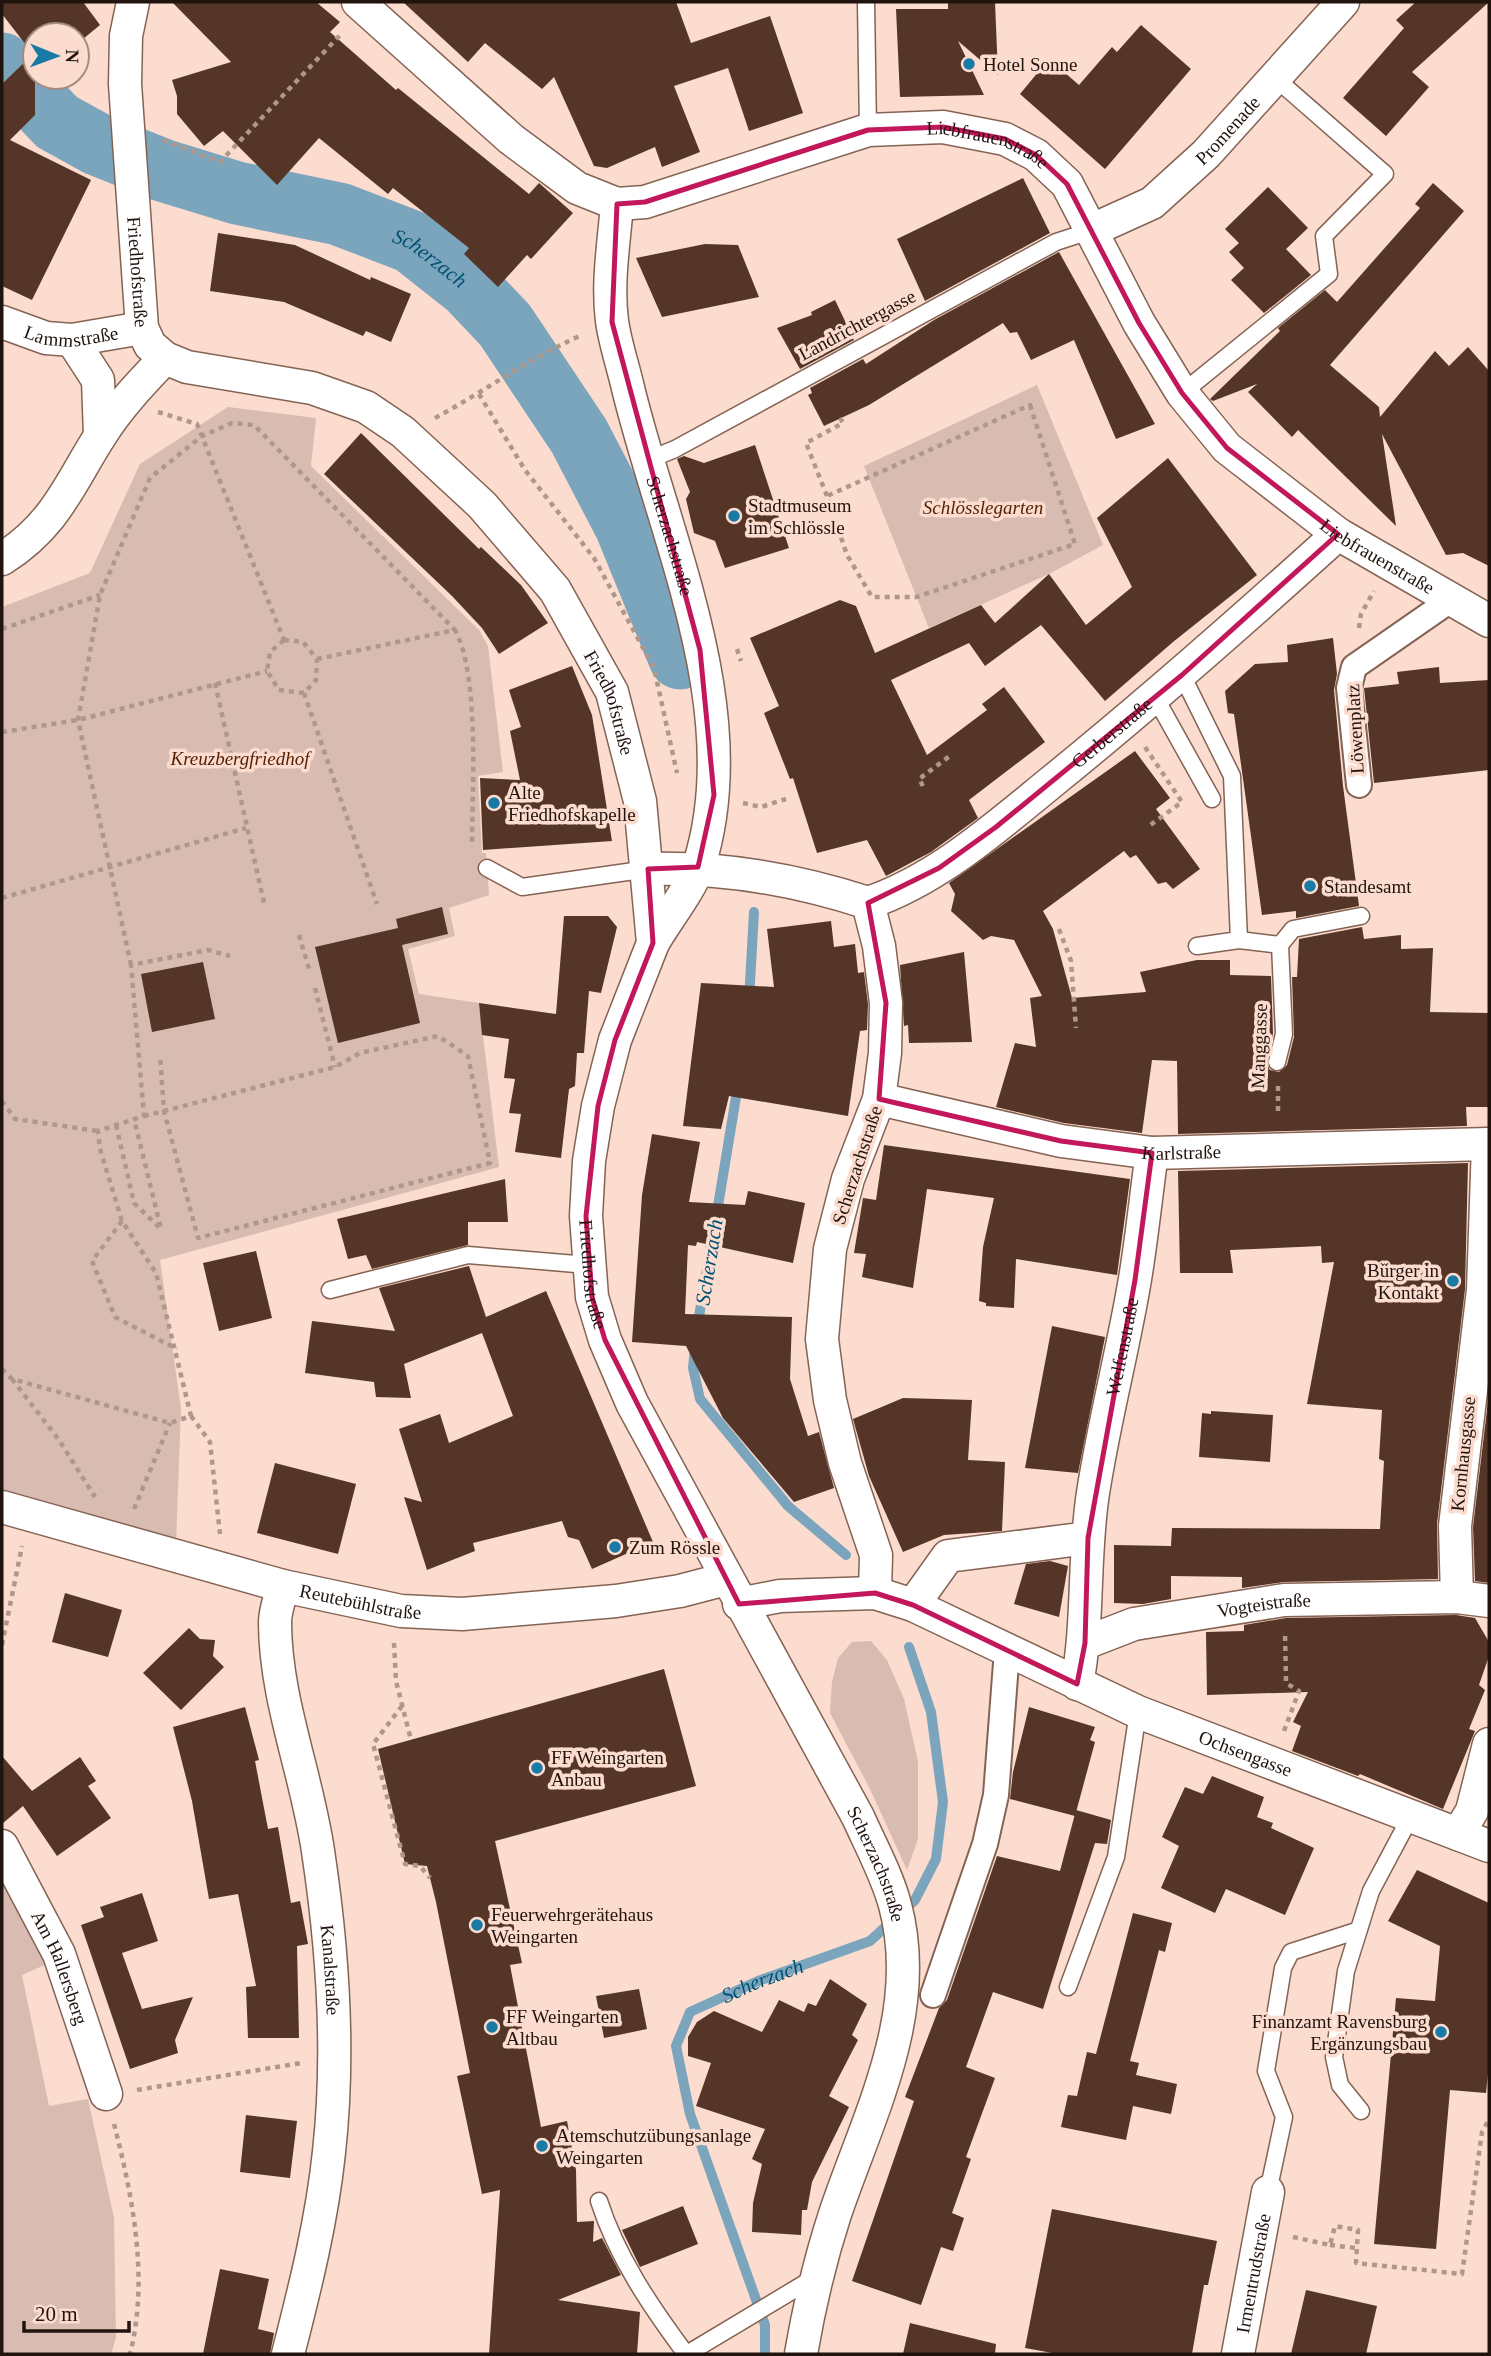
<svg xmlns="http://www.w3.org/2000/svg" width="1491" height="2356" viewBox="0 0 1491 2356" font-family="'Times New Roman',serif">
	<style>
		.green { fill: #d8bcb1 }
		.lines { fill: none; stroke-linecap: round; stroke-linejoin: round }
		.stream { stroke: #7ba4bd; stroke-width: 10 }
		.river { stroke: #7ba4bd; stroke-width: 63 }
		.building { fill: #543527 }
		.service-casing { stroke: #856354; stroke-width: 19 }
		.pedestrian-casing { stroke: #856354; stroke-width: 28 }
		.minor-casing { stroke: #856354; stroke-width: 35 }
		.path { stroke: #b0978c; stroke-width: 4.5; stroke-dasharray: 5 5; stroke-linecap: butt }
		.service { stroke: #fff; stroke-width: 16 }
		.pedestrian { stroke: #fff; stroke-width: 24 }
		.minor { stroke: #fff; stroke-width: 32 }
		.marked { fill: none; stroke: #c2185b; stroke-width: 5; stroke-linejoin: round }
		.poi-dot { fill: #197aa6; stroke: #fbdcce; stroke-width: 2.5 }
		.labels { text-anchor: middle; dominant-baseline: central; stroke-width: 7; stroke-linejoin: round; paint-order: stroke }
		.poi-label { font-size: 19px; fill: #21140e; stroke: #fbdcce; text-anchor: start }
		.street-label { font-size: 19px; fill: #21140e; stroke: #fbdcce }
		.park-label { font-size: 19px; font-style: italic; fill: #541f02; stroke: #fbdcce }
		.water-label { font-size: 21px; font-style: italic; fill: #005173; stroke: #fbdcce }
	</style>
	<rect width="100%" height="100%" fill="#fbdcce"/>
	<g class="green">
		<path d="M1037,385L1103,545L1049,574L929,628L864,466Z"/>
		<path d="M228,407L316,418L311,466L479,630L488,646L503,772L478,776L482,853H486L489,895L449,908L455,936L408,949L419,994L479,1003L499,1167L160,1260L181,1408L176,1544L2,1505V607L90,573L140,464Z"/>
		<path d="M871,1641L887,1660L904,1699L918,1762V1839L907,1870L870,1789L830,1713L832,1682L838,1658L852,1642Z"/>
		<path d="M2,1883L47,1964L22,1975L49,2106L88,2099L114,2218L116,2338L111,2354H2Z"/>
	</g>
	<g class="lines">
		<g class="stream">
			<path d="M749,1000L754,912"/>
			<path d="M716,1218L738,1085"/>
			<path d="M697,1328L713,1234"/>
			<path d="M695,1348L693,1368L700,1399L788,1506L846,1555"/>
			<path id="s1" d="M765,2354V2325L690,2114L676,2046L690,2012L758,1981L870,1941L915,1900L936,1859L943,1802L931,1712L909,1647"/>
		</g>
		<path class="river" id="s2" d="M2,64L57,122L97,144L162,170L237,193L339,214L412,242L469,287L505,325L579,436L626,526L680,658"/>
	</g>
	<g class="building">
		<path d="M2,2H83L100,25L77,44V35H35V115L10,140L91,180L32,300L2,286V84L33,54L2,14Z"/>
		<path d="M172,2H316L340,22L330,32L396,90L398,88L529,194L539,183L573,213L531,259L527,255L498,287L464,254L469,248L393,188L388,194L319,138L277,185L223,131L204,146L177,114V96L172,80L231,62Z"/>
		<path d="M403,2H676L691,43L770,16L803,113L749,131L728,68L674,86L700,152L662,167L655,147L607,168L594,166L554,77L542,89L485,43L468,62Z"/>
		<path d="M948,2H995L998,75L958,41L984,95L900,97L896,9H948Z"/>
		<path d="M1416,2H1489L1412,72L1429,87L1386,136L1343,98L1404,28L1396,20Z"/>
		<path d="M1141,25L1191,69L1105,169L1020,94L1049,59L1079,85L1112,47L1117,52Z"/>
		<path d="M1023,178L1050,233L925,301L897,239Z"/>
		<path d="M1433,183L1464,211L1330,365L1379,407L1380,417L1435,351L1449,366L1468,347L1489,371V566L1463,553L1446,555L1382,434L1396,526L1298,430L1292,437L1248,392L1257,384L1213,401L1210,399L1280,331L1278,328L1325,290L1337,302L1420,208L1415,204Z"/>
		<path d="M1268,187L1308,228L1286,249L1311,275L1264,313L1231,280L1244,268L1229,252L1239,243L1225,229Z"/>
		<path d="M218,233L295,245L370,280L371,277L411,294L391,342L366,331L363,336L284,302L210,291Z"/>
		<path d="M705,244L738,245L759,297L662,317L636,258Z"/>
		<path d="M1059,252L1155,424L1116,439L1074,340L1031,360L1017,332L1010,333L1003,323L869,405L824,426L808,395L812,393L810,388L863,359L866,364L934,320Z"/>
		<path d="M835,300L854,340L800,369L777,328L812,315L811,312Z"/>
		<path d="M361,433L479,549L481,547L521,585L548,623L499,654L482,628L452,596L324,474Z"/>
		<path d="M755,445L789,548L725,568L715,541L694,533L686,499L690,492L677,459L684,456L704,463Z"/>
		<path d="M1168,458L1257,575L1173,642L1105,701L1041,625L985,666L969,643L891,680L927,755L987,710L982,704L1004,687L1045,742L969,800L978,818L931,852L886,876L867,840L817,853L793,778L790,779L764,713L779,706L750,638L840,600L856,606L875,653L981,605L995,623L1049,574L1086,625L1132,587L1097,518Z"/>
		<path d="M1333,638L1337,674L1334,690L1343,786L1359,906L1296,918V911L1262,915L1234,714L1228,713L1225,691L1255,664L1288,662L1287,645Z"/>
		<path d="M572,666L592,715L612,841L483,850L480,778L520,780L510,731L521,727L509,690Z"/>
		<path d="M1439,667L1440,683L1489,680V770L1374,783L1364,688L1399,684L1397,672Z"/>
		<path d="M1135,751L1170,798L1156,809L1200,869L1173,889L1166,882L1158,884L1136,855L1130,858L1124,851L1043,911L1053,929L1072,998L1146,992L1140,972L1197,960H1230V975L1271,976L1273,1033L1267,1064L1270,1070L1279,1072L1287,1065L1294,1037L1292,977H1297L1299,939L1362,927L1364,939L1401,935V949L1433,948L1430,1012L1489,1013V1107H1466L1467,1126L1178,1134L1177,1061L1152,1060L1142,1133L1064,1123L996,1107L1015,1043L1036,1047L1030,998L1042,996L1014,940L991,936L983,940L951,911L955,894L949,883Z"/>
		<path d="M442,907L448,934L402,945L420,1023L338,1043L315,947L398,928L396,919Z"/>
		<path d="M564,916H608L617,927L601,993L589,991L584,1053H577L575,1086L569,1089L561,1158L515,1152L521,1114L509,1113L515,1079L504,1078L509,1039L482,1035L479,1003L556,1014Z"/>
		<path d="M831,921L834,947L855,944L858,973L864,972L868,1004L867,1030L860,1031L848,1116L729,1096L721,1129L683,1126L701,983L774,987L767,929Z"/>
		<path d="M964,952L972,1042L909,1043L908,1025L904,1026L900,965Z"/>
		<path d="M203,962L215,1019L152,1032L141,974Z"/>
		<path d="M652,1134L700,1142L689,1202L745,1205L748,1191L805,1203L793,1263L697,1242L696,1246L688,1245L685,1314L792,1317L790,1379L808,1436L819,1432L834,1488L794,1502L723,1418L686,1346L632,1342L642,1195Z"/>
		<path d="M884,1145L1130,1179L1117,1275L1016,1259L1014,1308L986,1306V1303L979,1301L983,1247L994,1198L927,1189L913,1288L862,1277L866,1254L854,1253L863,1198L876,1200Z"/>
		<path d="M1468,1163L1465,1289L1437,1524L1438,1579L1284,1582L1242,1588V1577L1171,1576V1599L1143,1604L1114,1603V1545L1171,1546L1172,1528L1380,1529L1384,1461L1379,1459L1382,1410L1307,1404L1334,1262L1322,1263L1321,1246L1230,1250L1233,1273H1180L1178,1171Z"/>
		<path d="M505,1179L508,1222H468V1245L372,1269L366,1255L348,1259L337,1219Z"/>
		<path d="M256,1251L272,1318L219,1331L203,1263Z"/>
		<path d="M469,1266L486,1317L546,1291L653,1542L592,1569L579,1540L568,1537L562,1521L473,1543L475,1551L427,1570L404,1497L422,1502L399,1429L440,1414L449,1443L513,1416L482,1333L404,1364L411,1398L376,1397L374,1382L305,1373L312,1321L395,1331L379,1288Z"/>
		<path d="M1052,1326L1105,1337L1078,1473L1025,1468Z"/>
		<path d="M1489,1393V1583L1475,1581L1473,1527Z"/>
		<path d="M903,1398L972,1400L968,1460L1005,1462L1002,1531L944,1535L903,1552L869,1476L853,1419Z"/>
		<path d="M1211,1411L1273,1415L1270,1462L1199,1457L1202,1413L1211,1414Z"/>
		<path d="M275,1463L356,1484L338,1554L257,1533Z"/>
		<path d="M1050,1561L1068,1566L1059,1617L1014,1604L1026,1564Z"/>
		<path d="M65,1593L122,1610L108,1657L52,1642Z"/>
		<path d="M1456,1615L1475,1618L1489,1642V1656L1479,1685L1485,1690L1469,1729L1475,1731L1443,1809L1360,1774L1358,1776L1292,1751L1301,1726L1293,1722L1308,1692L1207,1695L1206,1632L1244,1631V1625L1286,1618Z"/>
		<path d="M189,1628L200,1639L215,1640L213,1656L224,1667L181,1710L143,1673Z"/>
		<path d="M664,1669L696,1786L495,1841L522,1963L510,1965L541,2127L567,2121L576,2170L577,2222L594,2221L593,2242L602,2238L621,2275L558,2300L640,2312L637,2354H489L500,2190L482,2194L457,2076L470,2073L436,1902L427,1866L405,1864L378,1749Z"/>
		<path d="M245,1707L259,1760L255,1761L268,1829L278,1827L291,1903L300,1901L308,1944L297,1946L299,2038H248L246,1987L256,1986L238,1894L209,1899L192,1801L173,1727Z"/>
		<path d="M1029,1707L1095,1727L1090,1740L1095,1742L1075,1816L1010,1799L1013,1772Z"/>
		<path d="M2,1756L32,1791L80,1757L96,1781L88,1786L111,1818L57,1856L23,1806L2,1824Z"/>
		<path d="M1212,1776L1264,1797L1257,1817L1273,1823L1271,1828L1314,1848L1285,1915L1226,1889L1215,1913L1161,1888L1179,1846L1162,1837L1185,1787L1203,1794Z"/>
		<path d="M1076,1810L1111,1820L1107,1844L1095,1843L1043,2009L993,1992L966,2067L995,2078L966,2157L971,2159L952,2213L964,2218L953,2251L941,2247L921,2305L852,2281L914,2101L905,2097L939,2008L947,2000L997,1856L1060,1871Z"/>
		<path d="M1417,1870L1489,1903V2064L1486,2093L1450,2090L1436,2249L1374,2244L1396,1998L1435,2001L1440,1946L1388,1921Z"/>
		<path d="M142,1893L158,1941L122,1953L142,2009L193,1997L175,2040L178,2053L130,2069L81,1925L104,1917L100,1907Z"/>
		<path d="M1133,1913L1172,1923L1165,1952L1159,1950L1130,2061L1139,2063L1136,2075L1177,2084L1171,2114L1133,2106L1126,2140L1061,2127L1068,2095L1077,2096L1087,2052L1096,2054Z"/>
		<path d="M830,1979L867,2004L852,2035L858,2040L829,2096L849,2107L812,2182L807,2210H802L801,2235L752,2232L753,2203L762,2164L752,2159L765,2129L696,2106L711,2063L688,2056V2037L697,2022L714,2011L762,2032L779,2000L804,2012L808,2003L816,2006Z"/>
		<path d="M639,1989L647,2029L604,2038L596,1996Z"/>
		<path d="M246,2115L297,2121L290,2178L240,2172Z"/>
		<path d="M683,2206L698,2244L640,2267L622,2230Z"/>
		<path d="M1052,2209L1217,2241L1208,2285H1204L1192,2354H1058L1025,2348Z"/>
		<path d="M220,2269L269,2279L258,2329L274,2333L270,2354H203Z"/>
		<path d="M1306,2290L1377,2306L1366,2354H1291Z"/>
		<path d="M910,2323L996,2344L995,2354H903Z"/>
	</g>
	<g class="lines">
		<defs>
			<g id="service">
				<path d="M866,2L868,130"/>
				<path d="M1182,393L1329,274L1324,236L1385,174L1274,77"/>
				<path d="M646,461L675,449L1056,242L1090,231"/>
				<path d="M1182,675L1232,776L1239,940"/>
				<path d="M1155,697L1212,799"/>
				<path d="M487,868L522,887L648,869"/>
				<path d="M1280,945L1293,929L1361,916"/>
				<path d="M1197,946L1239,940L1280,945L1284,1034L1277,1062"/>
				<path d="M330,1290L468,1255L588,1265"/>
				<path d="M1068,1987L1116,1857L1138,1712"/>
				<path d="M1361,2111L1340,2085L1334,2057L1346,1971L1371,1891L1412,1814"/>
				<path d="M1268,2192L1284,2117L1266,2071L1283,1968L1291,1952L1356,1931"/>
				<path d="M599,2201C617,2257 651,2307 686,2354"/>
				<path d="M687,2354L817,2276"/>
			</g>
			<g id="pedestrian">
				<path d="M1359,785L1349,688L1354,667L1452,599"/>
				<path d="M933,1995L985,1844L996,1795L1007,1650"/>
			</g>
			<g id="minor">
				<path id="s3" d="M133,2L126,36L125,84L142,328L150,345L165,358L187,367L312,388L366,407L403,432L482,505L555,590L612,692L640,801L653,943L615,1040L598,1106L589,1161L586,1216L592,1297L605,1340L632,1403L858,1817C871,1846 887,1875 895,1905C924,2013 868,2116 835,2214C820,2260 809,2307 801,2354"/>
				<path id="s4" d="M358,2L511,139L577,188L617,204L645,202L868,130L943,127L1005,139L1036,155L1067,184L1139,323L1182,393L1227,448L1338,534L1489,621"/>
				<path id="s5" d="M617,204C614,243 607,282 612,321C615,343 623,366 628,388C664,537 748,712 699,865C691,889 666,920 653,943"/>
				<path id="s6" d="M1090,231L1152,203L1206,154L1343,2"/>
				<path id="s7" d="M2,322L46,338L72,340L142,328"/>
				<path d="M72,340L98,380L100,436"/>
				<path d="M2,559C57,524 69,484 102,433C120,405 142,382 165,358"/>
				<path d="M648,869C725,867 795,879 868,903L879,946L886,1003L885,1053L879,1099L848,1179L830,1249L822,1339L830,1400L845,1463L876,1555L875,1593"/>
				<path id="s8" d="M868,903C936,880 994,829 1049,784C1148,704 1243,620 1338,534"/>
				<path id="s9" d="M879,1099L1061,1141L1152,1153L1488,1144L1483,1290L1455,1526L1457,1597"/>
				<path id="s10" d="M2,1507L283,1586L401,1611L462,1614L616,1601L680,1591L726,1579"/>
				<path id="s11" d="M283,1586C280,1598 275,1611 275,1622C275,1699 307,1775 318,1851C333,1950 340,2052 329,2152C322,2220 305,2288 288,2354"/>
				<path id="s12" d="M739,1604L780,1596L875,1593L913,1605L1138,1712L1489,1846"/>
				<path d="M913,1605L948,1556L1088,1538"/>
				<path id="s13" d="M1085,1643L1134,1624L1284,1600L1457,1597L1489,1601"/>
				<path id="s14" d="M1077,1684C1089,1621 1083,1557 1093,1493C1104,1421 1123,1351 1135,1279C1142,1237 1146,1195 1152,1153"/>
				<path d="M1458,1834L1472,1811L1489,1744"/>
				<path id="s15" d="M2,1846L59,1954L106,2094"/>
				<path id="s16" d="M1238,2354L1268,2192"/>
			</g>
		</defs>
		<use href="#service" class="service-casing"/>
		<use href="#pedestrian" class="pedestrian-casing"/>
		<use href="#minor" class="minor-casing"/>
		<g class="path">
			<path d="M163,140L220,162L343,32"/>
			<path d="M479,394L525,470L594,558L654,668L677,773"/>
			<path d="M1030,405L1075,544L916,597H872L847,555L827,496Z"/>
			<path d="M158,412L197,424L284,640"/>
			<path d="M435,418C485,391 531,357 582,335"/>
			<path d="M827,496L806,443L843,423L840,418"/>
			<path d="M1359,628L1361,614L1374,591"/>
			<path d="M2,629L100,595"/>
			<path d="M284,640L303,642L317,659L316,680L304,693L279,690L267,671L270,652Z"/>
			<path d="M737,649L741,661"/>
			<path d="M317,659L455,630C480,675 472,793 472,847"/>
			<path d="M215,683L264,903"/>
			<path d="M304,693L377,904"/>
			<path d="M2,732L78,720L267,671"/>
			<path d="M1145,747L1182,802L1149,826"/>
			<path d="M923,786L919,779L951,755"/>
			<path d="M743,803L761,807L786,799"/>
			<path d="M2,898L246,828"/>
			<path d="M1059,929L1071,961L1076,1028"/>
			<path d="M299,935L309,969"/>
			<path d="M131,965L78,720L100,595L150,478L202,436L232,423L254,425L455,630"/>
			<path d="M315,988L335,1067"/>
			<path d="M1278,1086V1116"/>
			<path d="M2,1101L15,1119L98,1131"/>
			<path d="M144,1116L164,1111L335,1067L360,1053L438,1036L468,1056L490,1163L198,1238L164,1111L160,1055"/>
			<path d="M116,1125L134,1203L161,1229L134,1119"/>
			<path d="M122,1221L92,1261L115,1317L177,1349"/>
			<path d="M2,1369L12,1379L170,1423L191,1416L156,1273L122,1221L100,1149L98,1131L144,1116L131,965L208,950L230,956"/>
			<path d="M12,1379L59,1440L95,1497"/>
			<path d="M191,1416L210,1442L220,1534"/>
			<path d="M134,1509L170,1423"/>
			<path d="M394,1643L396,1681L411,1740"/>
			<path d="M2,1645L22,1546"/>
			<path d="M402,1706L373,1744L405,1864L420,1866L430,1878"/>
			<path d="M1284,1731L1299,1691L1286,1683L1285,1631"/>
			<path d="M137,2090L301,2063"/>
			<path d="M114,2124C133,2198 149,2279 130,2354"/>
			<path d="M1293,2237L1330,2245L1335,2226L1358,2230L1356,2263L1462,2274L1482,2132L1489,2119"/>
			<path d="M1330,2245L1356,2248"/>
		</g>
		<use href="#service" class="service"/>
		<use href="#pedestrian" class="pedestrian"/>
		<use href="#minor" class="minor"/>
	</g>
	<path class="marked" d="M943,127L1005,139L1036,155L1067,184L1139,323L1182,393L1227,448L1338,534L1182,675L996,827L939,868L868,903L886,1003L879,1099L1061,1141L1152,1153L1135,1280L1088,1538L1085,1643L1077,1684L913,1605L875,1593L739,1604L605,1340L592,1297L586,1216L598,1106L615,1040L653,943L648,869L698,867L714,795L700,650L612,322L617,204L645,202L868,130Z"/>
	<g class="poi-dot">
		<circle cx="969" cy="64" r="7"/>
		<circle cx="734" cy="516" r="7"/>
		<circle cx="494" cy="803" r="7"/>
		<circle cx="1310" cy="886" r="7"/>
		<circle cx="1453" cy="1281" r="7"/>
		<circle cx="615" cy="1547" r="7"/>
		<circle cx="537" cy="1768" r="7"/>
		<circle cx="477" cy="1925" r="7"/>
		<circle cx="492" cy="2027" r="7"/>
		<circle cx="1441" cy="2032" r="7"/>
		<circle cx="542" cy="2146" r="7"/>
	</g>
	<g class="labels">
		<g class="poi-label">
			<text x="983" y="64">Hotel Sonne</text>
			<text x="748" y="505">Stadtmuseum<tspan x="748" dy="22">im Schlössle</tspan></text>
			<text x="508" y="792">Alte<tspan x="508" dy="22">Friedhofskapelle</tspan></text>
			<text x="1324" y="886">Standesamt</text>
			<text x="1439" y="1270" text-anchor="end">Bürger in<tspan x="1439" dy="22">Kontakt</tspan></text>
			<text x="629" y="1547">Zum Rössle</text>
			<text x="551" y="1757">FF Weingarten<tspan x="551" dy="22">Anbau</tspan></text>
			<text x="491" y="1914">Feuerwehrgerätehaus<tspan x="491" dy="22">Weingarten</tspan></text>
			<text x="506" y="2016">FF Weingarten<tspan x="506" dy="22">Altbau</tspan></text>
			<text x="1427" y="2021" text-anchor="end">Finanzamt Ravensburg<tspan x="1427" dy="22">Ergänzungsbau</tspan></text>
			<text x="556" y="2135">Atemschutzübungsanlage<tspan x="556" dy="22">Weingarten</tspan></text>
		</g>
		<g class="street-label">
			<text stroke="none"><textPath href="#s6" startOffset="173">Promenade</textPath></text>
			<text stroke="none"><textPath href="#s4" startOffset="716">Liebfrauenstraße</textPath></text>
			<text stroke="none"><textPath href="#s3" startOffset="271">Friedhofstraße</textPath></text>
			<text transform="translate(857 325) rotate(-28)">Landrichtergasse</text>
			<text stroke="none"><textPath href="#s7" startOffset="72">Lammstraße</textPath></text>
			<text stroke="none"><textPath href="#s5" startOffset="340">Scherzachstraße</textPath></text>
			<text stroke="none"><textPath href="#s4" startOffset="1304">Liebfrauenstraße</textPath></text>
			<text stroke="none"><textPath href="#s3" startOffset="964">Friedhofstraße</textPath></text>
			<text transform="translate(1355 729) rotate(-93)">Löwenplatz</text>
			<text stroke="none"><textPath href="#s8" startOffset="299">Gerberstraße</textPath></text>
			<text transform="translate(1259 1046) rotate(-88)">Manggasse</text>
			<text stroke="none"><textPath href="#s9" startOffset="308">Karlstraße</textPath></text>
			<text transform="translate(857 1165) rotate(-72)">Scherzachstraße</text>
			<text stroke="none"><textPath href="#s3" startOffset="1552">Friedhofstraße</textPath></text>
			<text stroke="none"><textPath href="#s14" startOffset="341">Welfenstraße</textPath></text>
			<text transform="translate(1463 1454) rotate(-84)">Kornhausgasse</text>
			<text stroke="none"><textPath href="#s10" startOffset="371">Reutebühlstraße</textPath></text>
			<text stroke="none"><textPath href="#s13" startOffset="184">Vogteistraße</textPath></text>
			<text stroke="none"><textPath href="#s12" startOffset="541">Ochsengasse</textPath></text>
			<text stroke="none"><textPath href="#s3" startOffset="2210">Scherzachstraße</textPath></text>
			<text stroke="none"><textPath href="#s15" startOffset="135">Am Hallersberg</textPath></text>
			<text stroke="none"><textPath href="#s11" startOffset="390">Kanalstraße</textPath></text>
			<text stroke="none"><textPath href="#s16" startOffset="82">Irmentrudstraße</textPath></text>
		</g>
		<g class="park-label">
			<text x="983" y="507">Schlösslegarten</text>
			<text x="240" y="758">Kreuzbergfriedhof</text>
		</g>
		<g class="water-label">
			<text stroke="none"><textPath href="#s2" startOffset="480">Scherzach</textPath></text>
			<text transform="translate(709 1262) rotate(-81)">Scherzach</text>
			<text stroke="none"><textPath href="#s1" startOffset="438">Scherzach</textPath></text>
		</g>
	</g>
	<rect width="1491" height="2356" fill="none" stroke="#21140e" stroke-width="7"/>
	<g transform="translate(56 56) rotate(91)"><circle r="33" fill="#fbdcce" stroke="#a48c81" stroke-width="2"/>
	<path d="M0-5L12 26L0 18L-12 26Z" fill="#197aa6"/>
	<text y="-10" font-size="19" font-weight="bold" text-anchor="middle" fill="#21140e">N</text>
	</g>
	<path d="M24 2321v10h105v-10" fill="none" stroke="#21140e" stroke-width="3.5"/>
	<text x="35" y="2321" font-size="21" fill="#21140e" stroke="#fbdcce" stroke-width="5" paint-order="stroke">20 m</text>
</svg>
